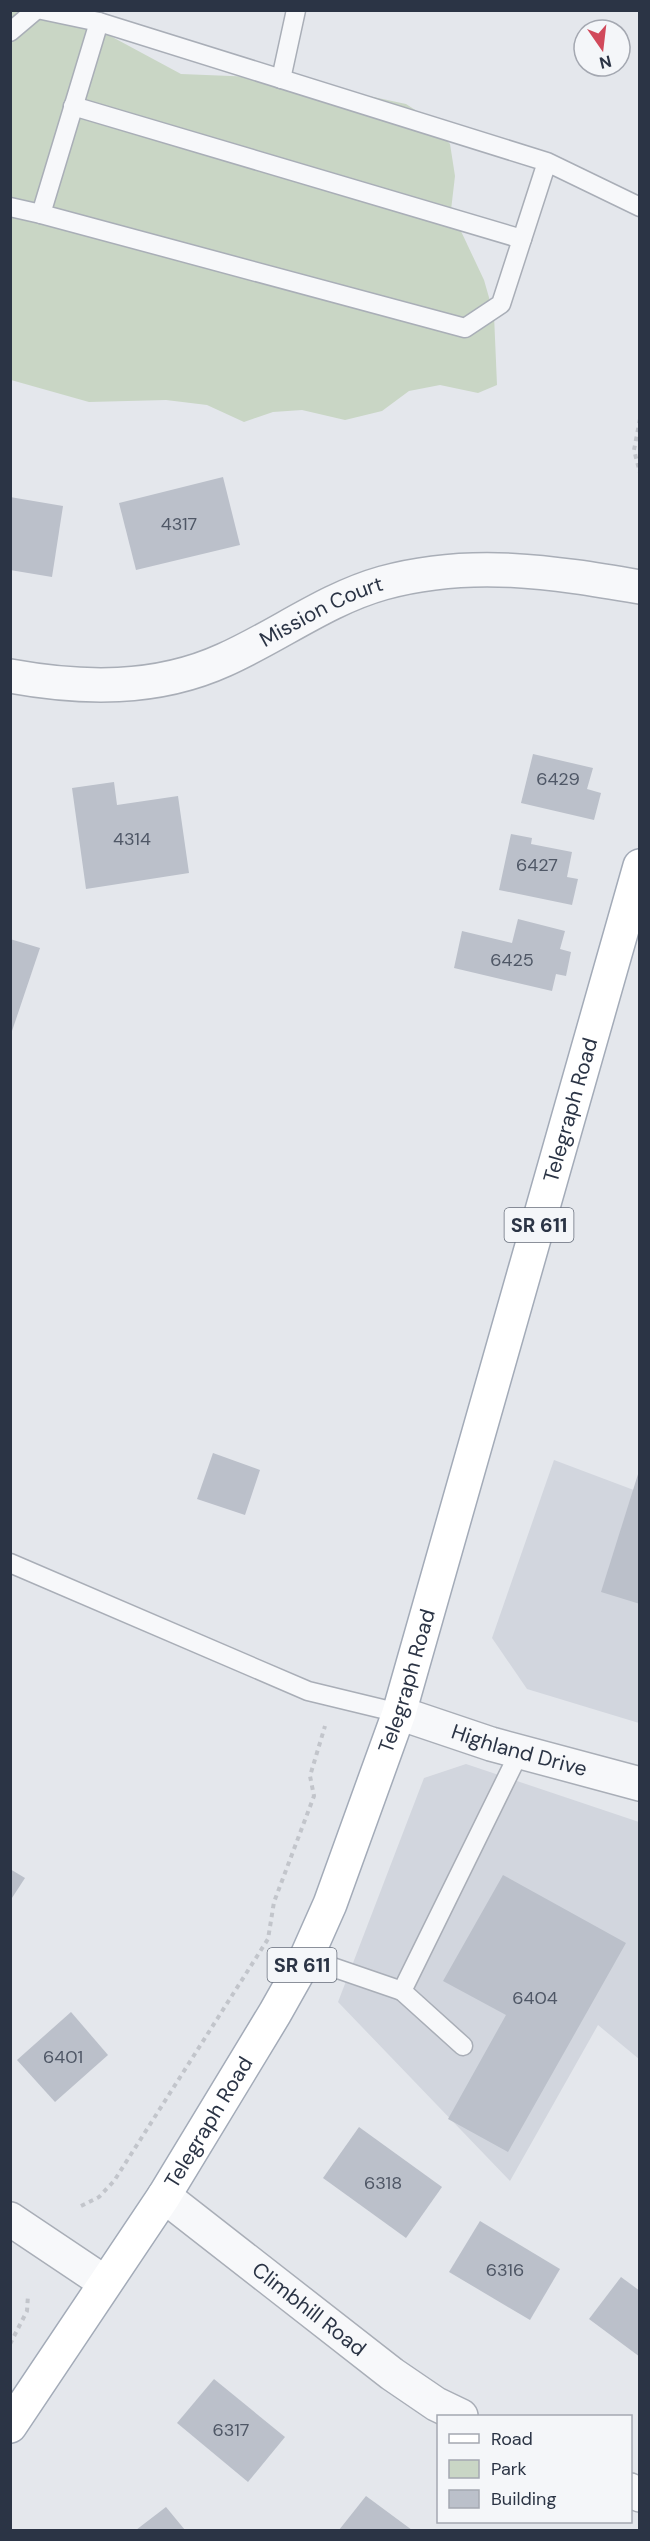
<svg xmlns="http://www.w3.org/2000/svg" width="650" height="2541" viewBox="0 0 650 2541" font-family="'DM Sans',sans-serif">
	<style>
		.built { fill: #d2d6de }
		.green { fill: #c9d6c5 }
		.building { fill: #bbc0ca }
		.lines { fill: none; stroke-linecap: round; stroke-linejoin: round }
		.service-casing { stroke: #a9aeb7; stroke-width: 21 }
		.minor-casing { stroke: #a9aeb7; stroke-width: 36 }
		.primary-casing { stroke: #a3abb8; stroke-width: 36 }
		.path { stroke: #c2c5cb; stroke-width: 4; stroke-dasharray: 4.5 4.5; stroke-linecap: butt }
		.service { stroke: #f7f8fa; stroke-width: 18 }
		.minor { stroke: #f7f8fa; stroke-width: 33 }
		.primary { stroke: #fff; stroke-width: 33 }
		.labels { text-anchor: middle; dominant-baseline: central; stroke-width: 4.5; stroke-linejoin: round; paint-order: stroke }
		.number-label { font-size: 18px; fill: #4f5766 }
		.shield { fill: #f4f6f9; stroke: #676e7b; stroke-width: 1.5 }
		.shield-label { font-size: 20px; font-weight: bold; fill: #2b3445 }
		.street-label { font-size: 21px; fill: #2b3445; stroke: #f4f6f9 }
	</style>
	<rect width="100%" height="100%" fill="#e4e7ec"/>
	<g class="built">
		<path d="M554,1460L639,1492V1723L527,1689L492,1638Z"/>
		<path d="M466,1764L639,1822V2059L598,2025L510,2181L338,2002L424,1778Z"/>
	</g>
	<path class="green" d="M10,11H64L181,74L285,78L406,104L423,115L450,144L455,176L451,210L484,280L494,315L497,385L478,393L440,385L409,391L382,411L345,420L302,410L273,412L244,422L207,405L166,400L89,402L11,380Z"/>
	<g class="building">
		<path d="M223,477L240,545L136,570L119,503Z"/>
		<path d="M10,497L63,506L52,577L10,570Z"/>
		<path d="M533,754L593,768L587,789L601,793L594,820L521,803Z"/>
		<path d="M114,782L117,805L178,796L189,873L86,889L72,788Z"/>
		<path d="M511,834L532,838L531,844L572,852L567,877L578,879L572,905L499,890Z"/>
		<path d="M518,919L565,931L560,949L571,952L566,976L556,974L552,991L454,968L462,931L512,943Z"/>
		<path d="M10,939L40,948L11,1034H10Z"/>
		<path d="M213,1453L260,1470L245,1515L197,1499Z"/>
		<path d="M639,1471H640V1604L601,1592Z"/>
		<path d="M10,1869L25,1878L10,1901Z"/>
		<path d="M503,1875L626,1943L508,2152L448,2119L506,2015L443,1981Z"/>
		<path d="M71,2012L108,2055L55,2102L17,2060Z"/>
		<path d="M359,2127L442,2187L406,2238L323,2178Z"/>
		<path d="M480,2221L560,2269L530,2320L449,2272Z"/>
		<path d="M621,2277L640,2291V2357L589,2319Z"/>
		<path d="M214,2379L285,2437L248,2482L177,2423Z"/>
		<path d="M366,2496L412,2530H339Z"/>
		<path d="M166,2507L185,2530H136Z"/>
	</g>
	<g class="lines">
		<defs>
			<g id="service">
				<path d="M42,10L99,22"/>
				<path d="M10,32L36,10"/>
				<path d="M281,79L296,10"/>
				<path d="M73,106L522,239"/>
				<path d="M547,162L501,304L465,328L41,214L99,22L547,162L640,207"/>
				<path d="M10,207L41,214"/>
				<path d="M10,1563L308,1691L399,1713"/>
				<path d="M306,1958L402,1991"/>
				<path d="M463,2046L402,1991L520,1751"/>
			</g>
			<g id="minor">
				<path id="s1" d="M10,676C82,689 156,691 224,660C278,636 326,599 383,583C471,559 552,572 640,587"/>
				<path id="s2" d="M399,1713L491,1744L640,1784"/>
				<path id="s3" d="M164,2196L392,2374L436,2404L461,2416"/>
				<path d="M10,2219L104,2282"/>
				<path d="M630,2490L640,2495"/>
			</g>
			<g id="primary">
				<path id="s4" d="M10,2426L164,2196L275,2013L306,1958L330,1904L399,1713L640,866"/>
			</g>
		</defs>
		<use href="#service" class="service-casing"/>
		<use href="#minor" class="minor-casing"/>
		<use href="#primary" class="primary-casing"/>
		<g class="path">
			<path d="M640,419L634,450L640,473"/>
			<path d="M81,2206L99,2197L114,2181L268,1939L274,1902L314,1796L310,1776L325,1726"/>
			<path d="M10,2344L27,2311L28,2295"/>
		</g>
		<use href="#service" class="service"/>
		<use href="#minor" class="minor"/>
		<use href="#primary" class="primary"/>
	</g>
	<g class="labels">
		<g class="number-label">
			<text x="179" y="524">4317</text>
			<text x="558" y="779">6429</text>
			<text x="132" y="839">4314</text>
			<text x="537" y="865">6427</text>
			<text x="512" y="960">6425</text>
			<text x="535" y="1998">6404</text>
			<text x="63" y="2057">6401</text>
			<text x="383" y="2183">6318</text>
			<text x="505" y="2270">6316</text>
			<text x="231" y="2430">6317</text>
		</g>
		<g class="shield">
			<rect x="504.5" y="1208" width="69" height="34" rx="4.5"/>
			<rect x="267.5" y="1948" width="69" height="34" rx="4.5"/>
		</g>
		<g class="shield-label">
			<text x="539" y="1225">SR 611</text>
			<text x="302" y="1965">SR 611</text>
		</g>
		<g class="street-label">
			<text stroke="none"><textPath href="#s1" startOffset="327">Mission Court</textPath></text>
			<text stroke="none"><textPath href="#s4" startOffset="1443">Telegraph Road</textPath></text>
			<text stroke="none"><textPath href="#s4" startOffset="849">Telegraph Road</textPath></text>
			<text stroke="none"><textPath href="#s2" startOffset="126">Highland Drive</textPath></text>
			<text stroke="none"><textPath href="#s4" startOffset="363">Telegraph Road</textPath></text>
			<text stroke="none"><textPath href="#s3" startOffset="184">Climbhill Road</textPath></text>
		</g>
	</g>
	<rect width="650" height="2541" fill="none" stroke="#2b3445" stroke-width="24"/>
	<rect x="437" y="2415" width="195" height="108" fill="#f4f6f9" stroke="#a4a8b1" stroke-width="1.5"/>
	<rect x="449" y="2434" width="30" height="9" fill="#ffffff" stroke="#a4a8b1" stroke-width="1.5"/>
	<text x="491" y="2445" font-size="18" fill="#2b3445">Road</text>
	<rect x="449" y="2460" width="30" height="18" fill="#c9d6c5" stroke="#a4a8b1" stroke-width="1.5"/>
	<text x="491" y="2475" font-size="18" fill="#2b3445">Park</text>
	<rect x="449" y="2490" width="30" height="18" fill="#bbc0ca" stroke="#a4a8b1" stroke-width="1.5"/>
	<text x="491" y="2505" font-size="18" fill="#2b3445">Building</text>
	<g transform="translate(602 48) rotate(166)"><circle r="28" fill="#f4f6f9" stroke="#a4a8b1" stroke-width="1.5"/>
	<path d="M0-4.5L10 22L0 15L-10 22Z" fill="#d1495b"/>
	<text y="-9" font-size="16" font-weight="bold" text-anchor="middle" fill="#2b3445">N</text>
	</g>
</svg>
